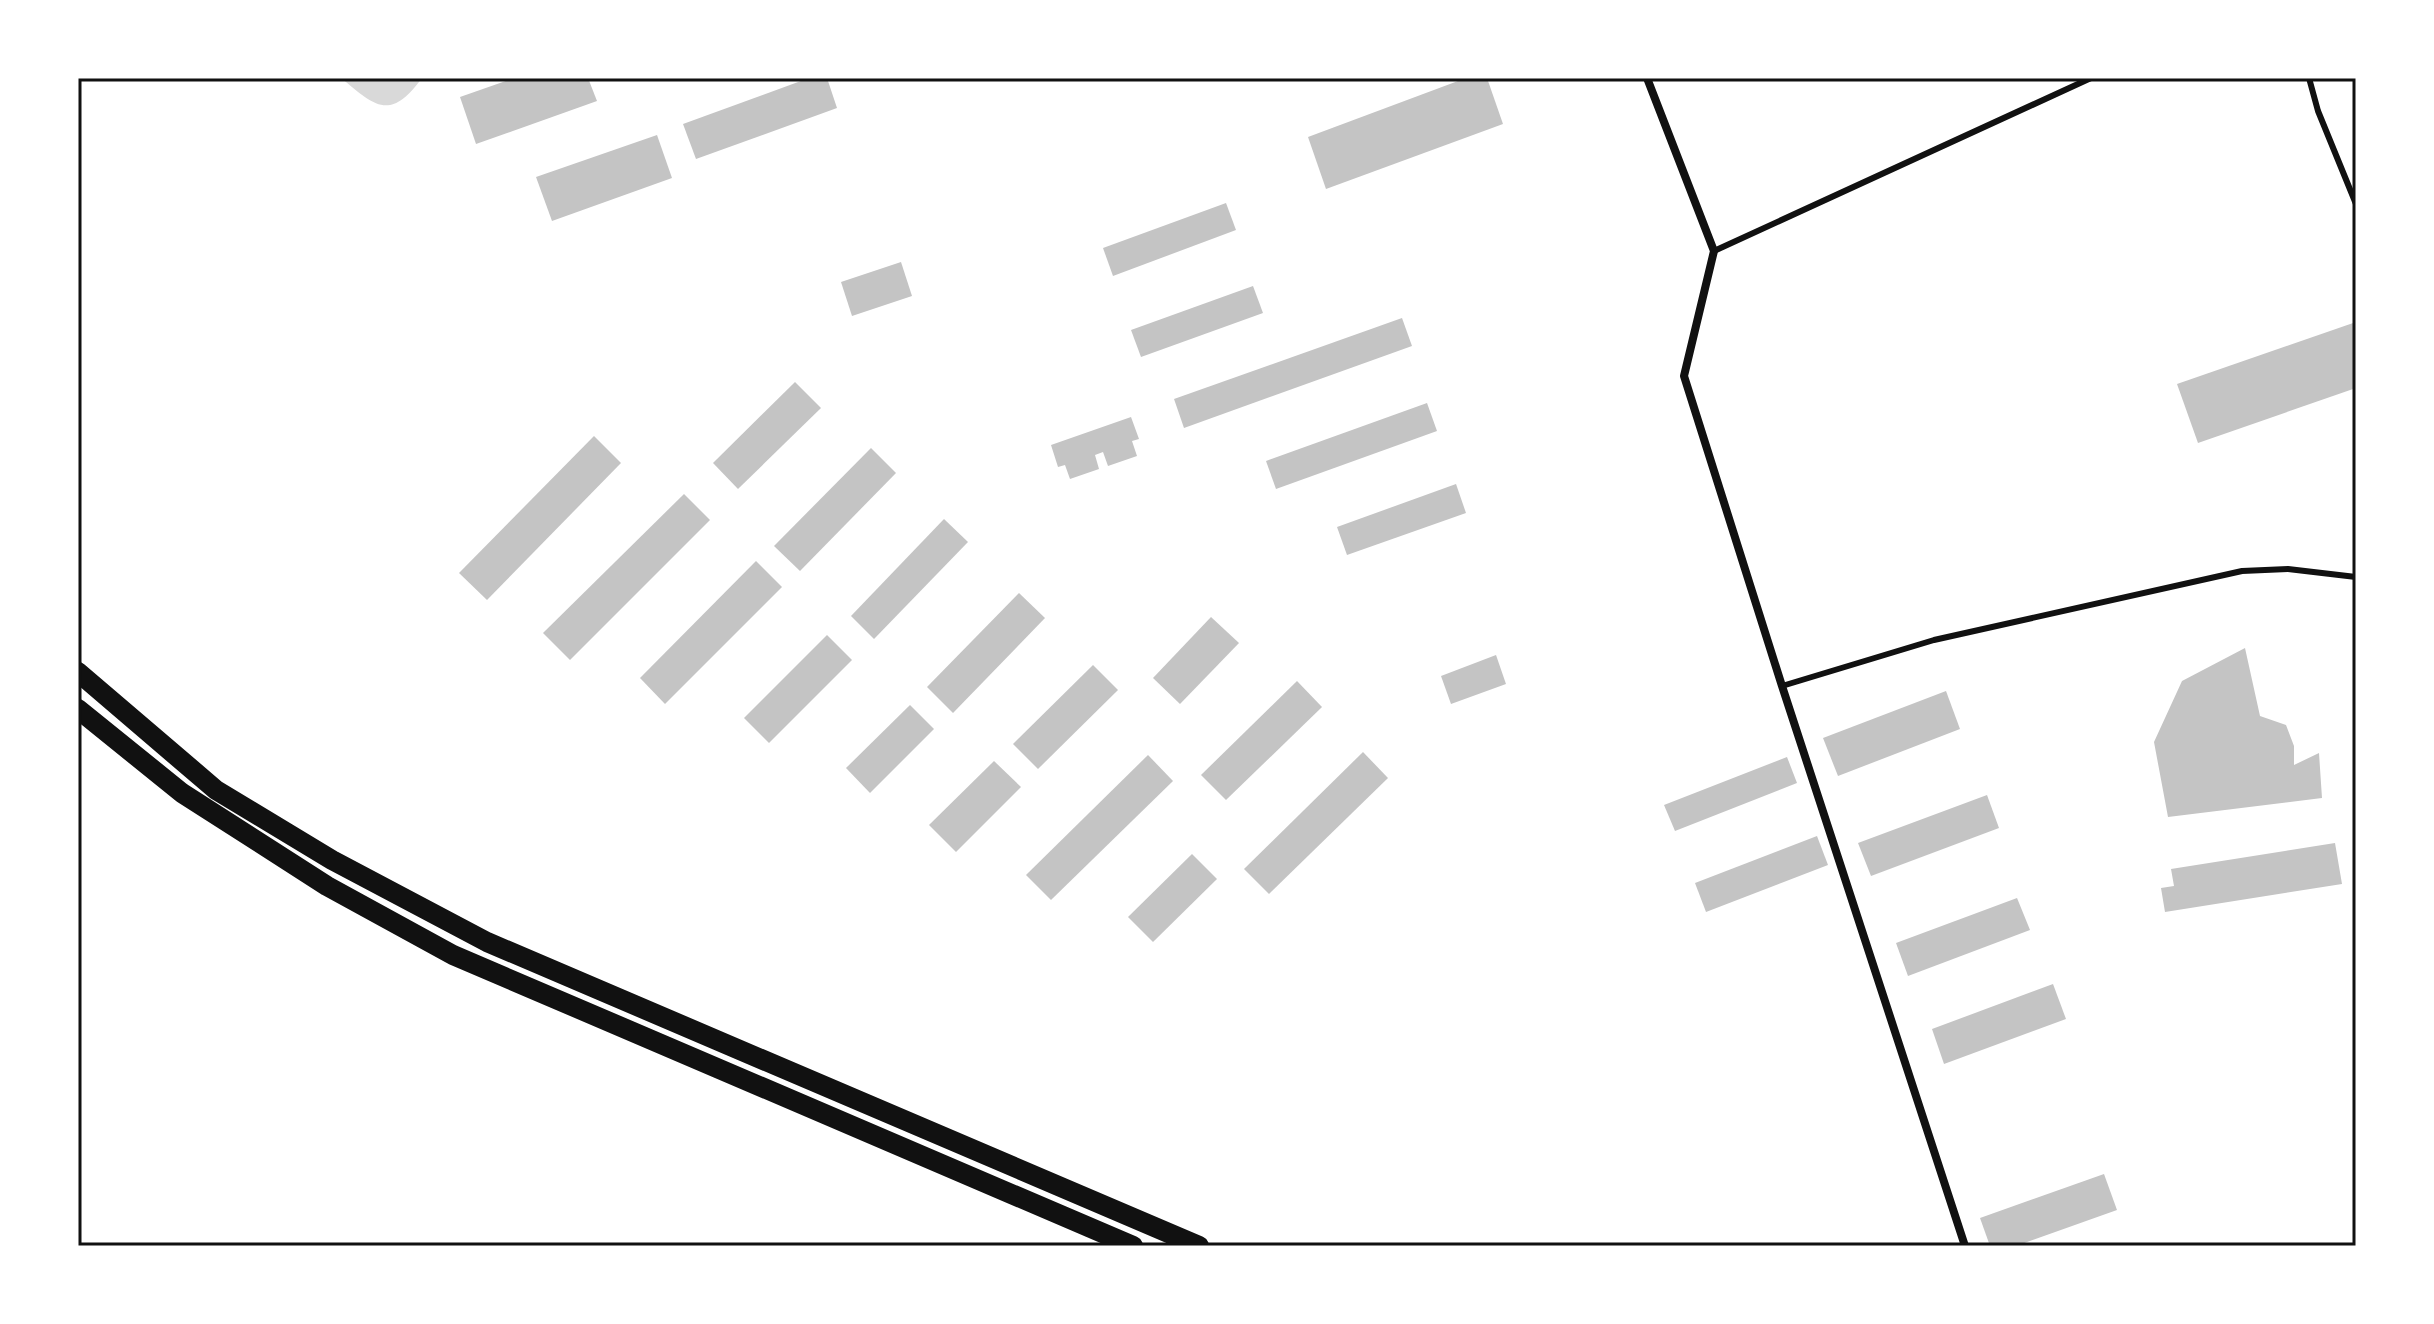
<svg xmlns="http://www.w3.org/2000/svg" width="2434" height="1324" viewBox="0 0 2434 1324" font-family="'DejaVu Sans',sans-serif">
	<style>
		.water { fill: #d9d9d9 }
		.building { fill: #c4c4c4 }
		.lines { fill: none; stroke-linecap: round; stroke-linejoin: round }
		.service { stroke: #111; stroke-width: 6 }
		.minor { stroke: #111; stroke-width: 8 }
		.primary { stroke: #111; stroke-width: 20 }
		.neatline { fill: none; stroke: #111; stroke-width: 3 }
	</style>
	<rect width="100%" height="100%" fill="#fff"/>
	<path class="water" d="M341,78H422C390,122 375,106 341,78Z"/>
	<g class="building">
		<path d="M514,78H588L597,101L476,144L460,97Z"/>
		<path d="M809,78H827L837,108L696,159L683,124Z"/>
		<path d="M1466,78H1487L1503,124L1326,189L1308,137Z"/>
		<path d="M657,135L672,178L552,221L536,177Z"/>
		<path d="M1226,203L1236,230L1113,276L1103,248Z"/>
		<path d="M901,262L912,296L852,316L841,282Z"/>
		<path d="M1253,286L1263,313L1141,357L1131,330Z"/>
		<path d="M1402,318L1412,346L1184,428L1174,399Z"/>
		<path d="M2356,322V388L2198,443L2177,384Z"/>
		<path d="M795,382L821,408L738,489L713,463Z"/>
		<path d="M1427,403L1437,431L1276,489L1266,461Z"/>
		<path d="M1131,417L1139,439L1132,441L1137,456L1108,466L1103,452L1095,455L1099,469L1070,479L1065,465L1058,467L1051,445Z"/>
		<path d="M594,436L621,463L487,600L459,573Z"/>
		<path d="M871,448L896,473L800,571L774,546Z"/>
		<path d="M1456,484L1466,513L1347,555L1337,527Z"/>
		<path d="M684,494L710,520L570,660L543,633Z"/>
		<path d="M944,519L968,542L874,639L851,616Z"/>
		<path d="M756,561L782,587L665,704L640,678Z"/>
		<path d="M1019,593L1045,618L953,713L927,687Z"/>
		<path d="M1211,617L1239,643L1180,704L1153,678Z"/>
		<path d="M827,635L852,660L769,743L744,718Z"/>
		<path d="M2245,648L2260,716L2286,725L2294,746V765L2319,753L2322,798L2168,817L2154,742L2182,681Z"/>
		<path d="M1496,655L1506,684L1451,704L1441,676Z"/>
		<path d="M1093,665L1118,690L1038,769L1013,744Z"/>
		<path d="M1297,681L1322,707L1226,800L1201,775Z"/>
		<path d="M1946,691L1960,729L1838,776L1823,738Z"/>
		<path d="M910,705L934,729L870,793L846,768Z"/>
		<path d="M1363,752L1388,778L1269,894L1244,869Z"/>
		<path d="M1148,755L1173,781L1051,900L1026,875Z"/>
		<path d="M1787,757L1797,783L1675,831L1664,805Z"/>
		<path d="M994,761L1021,787L956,852L929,825Z"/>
		<path d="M1987,795L1999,828L1871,876L1858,843Z"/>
		<path d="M1817,836L1828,865L1706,912L1695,883Z"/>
		<path d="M2335,843L2342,884L2165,912L2161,888L2174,886L2171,869Z"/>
		<path d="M1192,854L1217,879L1153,942L1128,917Z"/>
		<path d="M2017,898L2030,930L1908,976L1896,943Z"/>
		<path d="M2053,984L2066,1019L1944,1064L1932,1029Z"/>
		<path d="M2104,1174L2117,1210L2016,1246H1990L1980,1218Z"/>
	</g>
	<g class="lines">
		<g class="service">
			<path d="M2309,78L2318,111L2356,204"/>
			<path d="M1714,251L2091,78"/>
			<path d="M1782,686L1934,640L2242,571L2288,569L2356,577"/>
		</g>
		<path class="minor" d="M1647,78L1714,251L1684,376L1782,686L1965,1246"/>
		<g class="primary">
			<path d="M78,672L216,790L332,860L487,942L1199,1246"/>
			<path d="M78,709L182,793L327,886L453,955L1133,1246"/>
		</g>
	</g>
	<rect width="2434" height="1324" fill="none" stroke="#ffffff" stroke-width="160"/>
	<rect x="80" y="80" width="2274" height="1164" class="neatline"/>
</svg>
